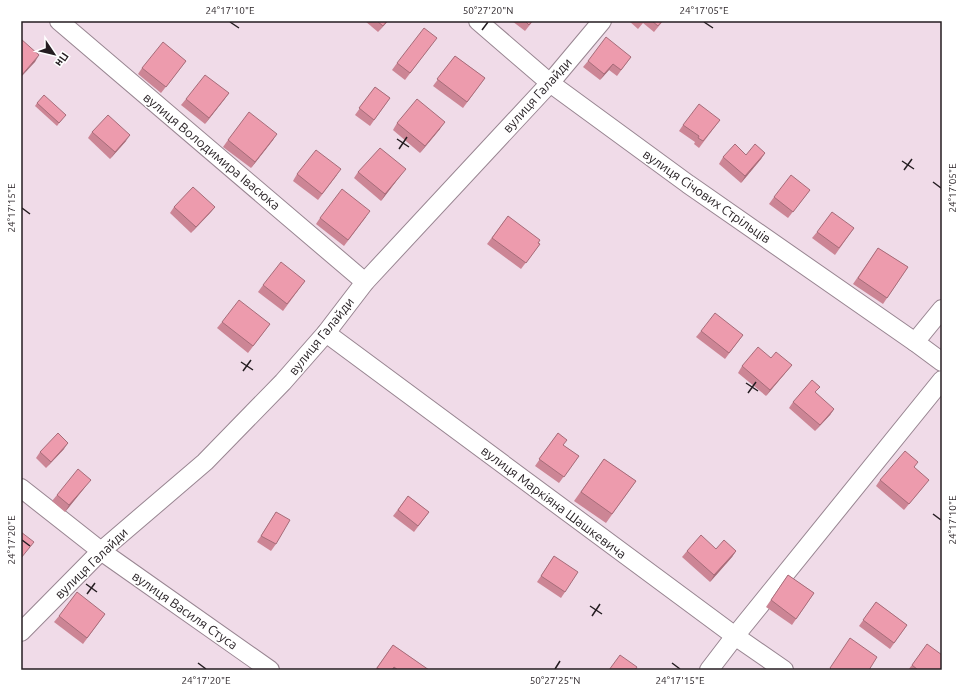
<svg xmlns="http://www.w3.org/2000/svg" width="963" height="691" viewBox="0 0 963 691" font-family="Ubuntu,sans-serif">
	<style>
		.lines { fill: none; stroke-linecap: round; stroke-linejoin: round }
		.street-casing { stroke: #988591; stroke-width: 20 }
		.street { stroke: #fff; stroke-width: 18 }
		.wall { fill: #cc8595 }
		.shaded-wall { fill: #a66c79 }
		.building { fill: #ed9bad; stroke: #a66c79 }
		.ticks { fill: none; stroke: #241d21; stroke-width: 1.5 }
		.labels { text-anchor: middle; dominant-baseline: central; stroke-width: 3; stroke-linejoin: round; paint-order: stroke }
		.street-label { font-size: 13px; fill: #241d21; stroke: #fff }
		.neatline { fill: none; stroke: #241d21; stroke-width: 1.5 }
		.ticks-label { font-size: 10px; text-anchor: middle; fill: #241d21 }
	</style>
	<rect width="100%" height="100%" fill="#f0dbe8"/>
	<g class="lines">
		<defs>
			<g id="street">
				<path d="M59,21L365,282"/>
				<path d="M478,21L550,83L688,184L915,342L942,362"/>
				<path d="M326,333L735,636L784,670"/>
				<path d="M915,342L942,309"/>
				<path d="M21,488L101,551L270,670"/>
				<path d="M21,632L101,551L205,462L283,382L326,333L365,282L550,83L602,21"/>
				<path d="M709,670L735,636L942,380"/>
			</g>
		</defs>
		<use href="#street" class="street-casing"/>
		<use href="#street" class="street"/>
	</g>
	<g class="wall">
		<path d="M365,21H388L378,32Z"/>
		<path d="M512,21H533L525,31Z"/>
		<path d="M629,21H663L654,32L643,23L638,29Z"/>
		<path d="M432,44L405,80L392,70L397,63Z"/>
		<path d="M455,56L485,78L463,108L433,86Z"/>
		<path d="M631,57L617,76L609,70L600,80L583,67L588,61Z"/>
		<path d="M186,61L161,93L138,74L142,68Z"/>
		<path d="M375,87L390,98L370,126L355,115Z"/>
		<path d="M229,93L205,124L181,105L186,99Z"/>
		<path d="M37,103L63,118L57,126L35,106Z"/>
		<path d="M720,120L699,148L694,144L695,142L679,131L683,125Z"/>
		<path d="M397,123L440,129L420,153L393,130Z"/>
		<path d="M92,132L126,141L110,159L88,138Z"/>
		<path d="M228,140H273L251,168L223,147Z"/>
		<path d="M765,153L761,159L741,183L719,164L723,157Z"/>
		<path d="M358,172L401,175L381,201L354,178Z"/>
		<path d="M297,174L337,175L318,200L293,181Z"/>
		<path d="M810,190L788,218L769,204L774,197Z"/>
		<path d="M174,207H215L210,213L191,233L170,213Z"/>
		<path d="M508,216L540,244L521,269L487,244Z"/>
		<path d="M366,217L344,246L316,224L320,218Z"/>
		<path d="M854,228L835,255L812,238L817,232Z"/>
		<path d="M878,248L908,267L883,304L853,284Z"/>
		<path d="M305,281L283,311L258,292L263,285Z"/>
		<path d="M222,322L270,324L248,353L217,328Z"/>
		<path d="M701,331L743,335L725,359L696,337Z"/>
		<path d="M771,358L792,365L787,371L766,396L738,373L742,366Z"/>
		<path d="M793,402L834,409L830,415L815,431L789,408Z"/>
		<path d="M558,433L563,445L579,456L559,483L535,466Z"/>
		<path d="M64,449L46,468L36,458L40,452Z"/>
		<path d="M604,459L636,481L606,523L574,501Z"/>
		<path d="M914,468L924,486L904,510L876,486L880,480Z"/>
		<path d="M86,486L65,512L52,501L57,495Z"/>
		<path d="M408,496L429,512L414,532L393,516Z"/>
		<path d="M276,512V544L271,551L257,542Z"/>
		<path d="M716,549L736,551L732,557L710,582L682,557L687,551Z"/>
		<path d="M554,556L565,592L561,598L537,582Z"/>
		<path d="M788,575L814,593L792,625L766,607Z"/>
		<path d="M876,602L907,625L890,649L859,626Z"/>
		<path d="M105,614L83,644L54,622L59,616Z"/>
		<path d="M393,645L429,670H375Z"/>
		<path d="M912,665L942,670H908Z"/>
	</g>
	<g class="shaded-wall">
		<path d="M387,21H388L378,32L383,26Z"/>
		<path d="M39,55L35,62L21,77V76Z"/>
		<path d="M613,64L609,70L600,80L604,74Z"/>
		<path d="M229,93L224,100L205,124L209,118Z"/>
		<path d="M445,122L440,129L420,153L425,146Z"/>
		<path d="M277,134L273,140L251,168L255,162Z"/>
		<path d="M130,135L126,141L110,159L115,152Z"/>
		<path d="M765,153L761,159L741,183L745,176Z"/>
		<path d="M406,169L401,175L381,201L385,194Z"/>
		<path d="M215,207L210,213L191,233L196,227Z"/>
		<path d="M792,365L787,371L766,396L770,390Z"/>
		<path d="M834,409L830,415L815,431L820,425Z"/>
		<path d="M68,443L64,449L46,468L51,462Z"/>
		<path d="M91,480L86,486L65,512L69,505Z"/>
		<path d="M736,551L732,557L710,582L714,575Z"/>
	</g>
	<g class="building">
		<path d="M377,21H387L383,26Z"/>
		<path d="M525,21H532L529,25Z"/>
		<path d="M652,21H662L658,26Z"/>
		<path d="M424,28L437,38L410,73L397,63Z"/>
		<path d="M606,37L631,57L621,70L613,64L604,74L588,61Z"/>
		<path d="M21,39L39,55L21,76Z"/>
		<path d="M163,42L186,61L166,87L142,68Z"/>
		<path d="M455,56L485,78L467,102L437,79Z"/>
		<path d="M205,75L229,93L209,118L186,99Z"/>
		<path d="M375,87L390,98L374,120L359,108Z"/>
		<path d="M44,95L66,115L59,123L37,103Z"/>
		<path d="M417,99L445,122L425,146L397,123Z"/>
		<path d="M699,104L720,120L703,141L698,138L699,136L683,125Z"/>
		<path d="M249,112L277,134L255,162L228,140Z"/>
		<path d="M108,115L130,135L115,152L92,132Z"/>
		<path d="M735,144L746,155L755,144L765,153L745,176L723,157Z"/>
		<path d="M380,148L406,169L385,194L358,172Z"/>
		<path d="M316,150L341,169L322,194L297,174Z"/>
		<path d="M791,175L810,190L793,212L774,197Z"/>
		<path d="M193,187L215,207L196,227L174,207Z"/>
		<path d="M342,189L370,211L348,240L320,218Z"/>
		<path d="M832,212L854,228L839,248L817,232Z"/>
		<path d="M508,216L540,240L538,243L540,244L526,263L492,238Z"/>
		<path d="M878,248L908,267L887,298L858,278Z"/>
		<path d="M281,262L305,281L287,304L263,285Z"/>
		<path d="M239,300L270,324L253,346L222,322Z"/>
		<path d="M715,313L743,335L729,353L701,331Z"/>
		<path d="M758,347L771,358L776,352L792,365L770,390L742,366Z"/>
		<path d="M812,380L820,387L815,392L834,409L820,425L793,402Z"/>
		<path d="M58,433L68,443L51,462L40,452Z"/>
		<path d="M558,433L567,440L563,445L579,456L564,477L539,459Z"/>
		<path d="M905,451L918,462L914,467L929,480L909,504L880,480Z"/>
		<path d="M604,459L636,481L612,514L581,492Z"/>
		<path d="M78,469L91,480L69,505L57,495Z"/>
		<path d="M408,496L429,512L418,526L398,510Z"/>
		<path d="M276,512L290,520L276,544L261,536Z"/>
		<path d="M21,532L34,542L21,558Z"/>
		<path d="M701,535L716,549L724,540L736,551L714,575L687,551Z"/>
		<path d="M554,556L578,572L565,592L541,576Z"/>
		<path d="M788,575L814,593L796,619L771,600Z"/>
		<path d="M77,592L105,614L87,638L59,616Z"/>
		<path d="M876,602L907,625L894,643L863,620Z"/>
		<path d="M850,638L877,657L869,670H832L830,668Z"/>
		<path d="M927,644L942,655V670H918L912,665Z"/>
		<path d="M393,645L429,670H398L394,667L392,670H381L377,668Z"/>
		<path d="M620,655L637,667L635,670H609Z"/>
	</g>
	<path class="ticks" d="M230,22L239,28M704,22L713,28M482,30L488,22M397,139L409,147M399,149L407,137M902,161L914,169M904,170L912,159M933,182L941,188M22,208L30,214M241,362L253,370M243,371L251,360M746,383L758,391M748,393L756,382M933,514L941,520M22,540L30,546M86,584L97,592M87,594L95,583M590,606L602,614M592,616L600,604M198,663L206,669M672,663L680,669M555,669L560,661"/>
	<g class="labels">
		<g class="street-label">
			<text transform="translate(537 95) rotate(-48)">вулиця Галайди</text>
			<text transform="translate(212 151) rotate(40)">вулиця Володимира Івасюка</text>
			<text transform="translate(707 196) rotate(35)">вулиця Січових Стрільців</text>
			<text transform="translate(321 336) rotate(-51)">вулиця Галайди</text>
			<text transform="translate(554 502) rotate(37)">вулиця Маркіяна Шашкевича</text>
			<text transform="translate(91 563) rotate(-44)">вулиця Галайди</text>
			<text transform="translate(185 610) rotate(35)">вулиця Василя Стуса</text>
		</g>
	</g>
	<rect width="963" height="691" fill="none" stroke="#ffffff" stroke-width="44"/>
	<g transform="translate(54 54) rotate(125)" stroke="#ffffff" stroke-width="3" paint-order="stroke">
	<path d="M0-3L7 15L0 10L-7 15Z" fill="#241d21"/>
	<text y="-6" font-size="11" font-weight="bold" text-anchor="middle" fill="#241d21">Пн</text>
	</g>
	<rect x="22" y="22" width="919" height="647" class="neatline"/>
	<g class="ticks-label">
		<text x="230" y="14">24°17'10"E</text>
		<text x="488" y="14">50°27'20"N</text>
		<text x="704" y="14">24°17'05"E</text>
		<text transform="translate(952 188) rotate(-90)" y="4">24°17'05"E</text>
		<text transform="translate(11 208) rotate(-90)" y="4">24°17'15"E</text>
		<text transform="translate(952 520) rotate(-90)" y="4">24°17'10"E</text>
		<text transform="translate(11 540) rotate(-90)" y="4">24°17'20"E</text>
		<text x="206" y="684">24°17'20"E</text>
		<text x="555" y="684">50°27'25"N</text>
		<text x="680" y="684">24°17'15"E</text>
	</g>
</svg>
